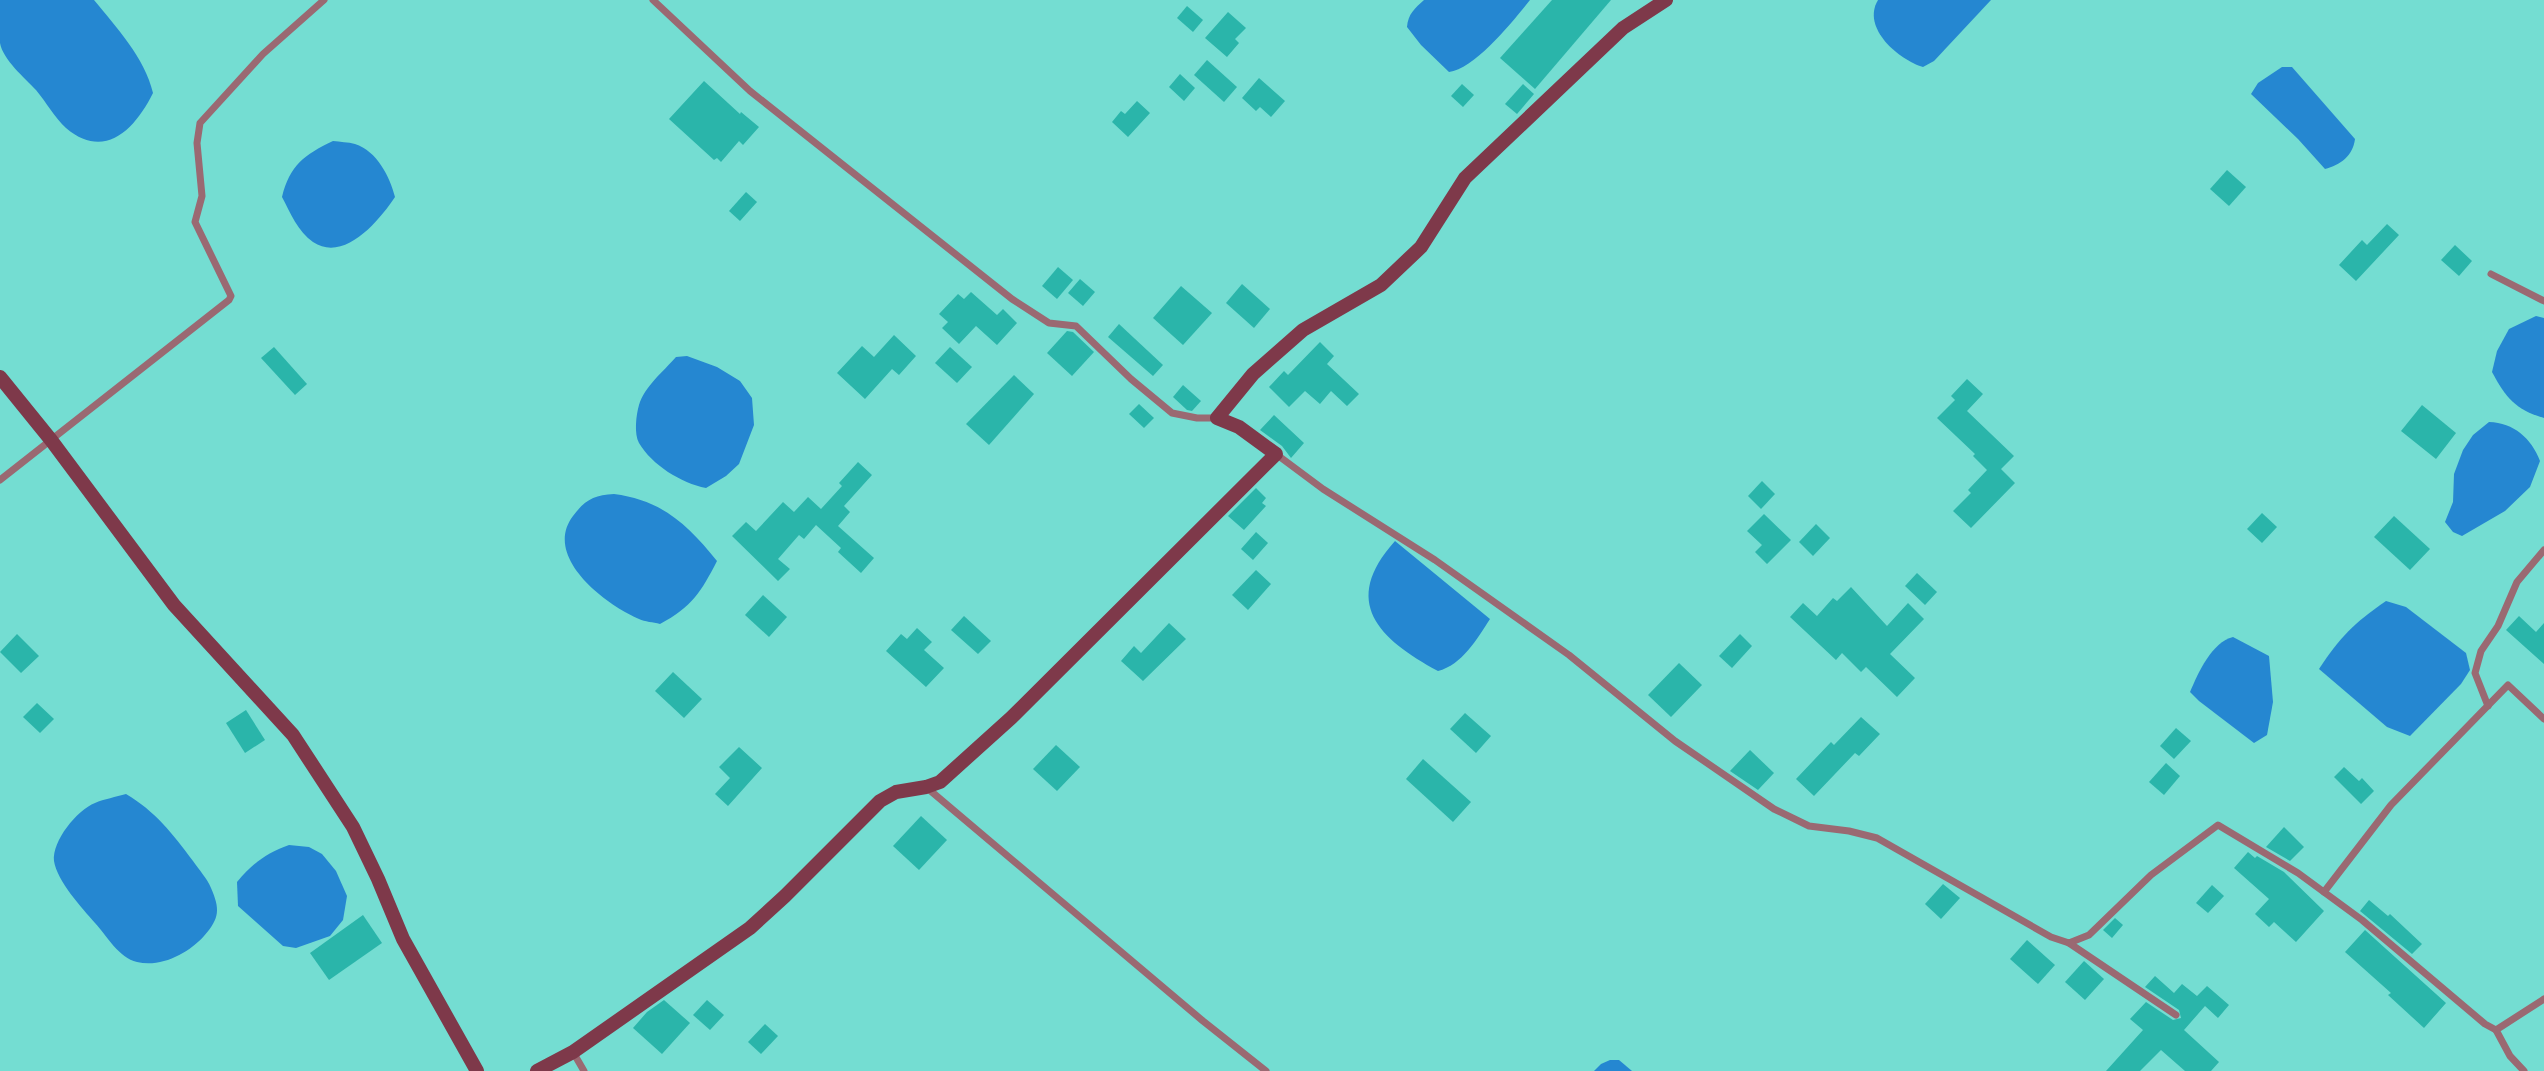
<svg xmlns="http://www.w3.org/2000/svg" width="2544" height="1071" viewBox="0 0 2544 1071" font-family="'Roboto Condensed',sans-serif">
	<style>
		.water { fill: #2587d1 }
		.building { fill: #2ab5aa }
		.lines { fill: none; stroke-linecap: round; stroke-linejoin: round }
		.street { stroke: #9a6972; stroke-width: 7 }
		.secondary { stroke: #7e394a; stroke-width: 14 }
	</style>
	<rect width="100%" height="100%" fill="#74ddd2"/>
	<g class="water">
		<path d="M0,0H94C116,27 145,58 153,93C135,129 105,161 66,128C55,118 46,102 36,90C25,78 3,60 0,43C0,30 0,14 0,0Z"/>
		<path d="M1424,0H1530C1513,21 1475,69 1449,72L1421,45L1407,27C1408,14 1415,8 1424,0Z"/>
		<path d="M1878,0H1991L1934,61L1923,67C1899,60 1861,28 1878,0Z"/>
		<path d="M2282,67H2292L2355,139C2353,156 2340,165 2325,169L2298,139L2251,94L2258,83Z"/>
		<path d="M333,141C340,142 348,142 355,144C377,151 390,177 395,197C379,221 344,263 313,242C298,232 290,212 282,197C290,165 304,155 333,141Z"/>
		<path d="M2536,316L2544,318V418C2516,410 2506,398 2492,372L2497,351L2509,329Z"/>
		<path d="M687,356L717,367L740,381L752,398L754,425L739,464L726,476L706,488C681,483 652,465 639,443C634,434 636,415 639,405C645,386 663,372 676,357Z"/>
		<path d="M2489,422C2514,423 2531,438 2540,461L2530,487L2505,511L2462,536L2453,532L2445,522L2453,502L2454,474L2463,450L2473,435Z"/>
		<path d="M614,494C662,500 688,525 717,561C701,592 692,607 660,624C653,622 645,622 639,619C606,605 542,557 573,516C585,500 594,495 614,494Z"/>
		<path d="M1395,541L1490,619C1477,639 1462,665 1438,671C1379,639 1340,602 1395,541Z"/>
		<path d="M2386,601L2406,607L2466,653L2470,670L2461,684L2410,736L2387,727L2319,669C2340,637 2354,623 2386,601Z"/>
		<path d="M2233,637L2269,656L2273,702L2267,735L2254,743L2199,701L2190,692C2198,673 2212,642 2233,637Z"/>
		<path d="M126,794C155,811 173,834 193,861C199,870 207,878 211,888C220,909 220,918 204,936C189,953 161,968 137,962C119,958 107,936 95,923C82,908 57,881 54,861C52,841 77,810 95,803C104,799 116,797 126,794Z"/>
		<path d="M289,845L309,847L322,854L336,871L347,896L343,920L330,936L296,948L283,946L238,906L237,882C252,864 266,853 289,845Z"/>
		<path d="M1610,1060H1619L1632,1071H1594L1601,1064Z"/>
	</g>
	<g class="building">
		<path d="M1552,0H1611L1535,89L1500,58Z"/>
		<path d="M1187,6L1203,20L1193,32L1177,18Z"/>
		<path d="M1228,12L1246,28L1235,39L1239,43L1227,57L1205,38Z"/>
		<path d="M1207,60L1237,87L1224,102L1194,75Z"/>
		<path d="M1180,74L1195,88L1184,101L1169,87Z"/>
		<path d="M1259,78L1285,101L1271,117L1260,107L1256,111L1242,98Z"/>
		<path d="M704,81L740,114L741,112L759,127L743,145L739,141L721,162L717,158L714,160L669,119Z"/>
		<path d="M1462,84L1474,95L1463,107L1451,96Z"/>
		<path d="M1523,84L1534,94L1517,114L1505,104Z"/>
		<path d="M1137,101L1150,113L1128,137L1112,122L1121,111L1125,114Z"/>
		<path d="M2227,170L2246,187L2229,206L2210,189Z"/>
		<path d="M746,192L757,202L740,221L729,211Z"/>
		<path d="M2387,224L2399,235L2356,281L2339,265L2362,240L2367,245Z"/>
		<path d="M2455,245L2472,261L2459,276L2441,260Z"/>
		<path d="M1058,267L1073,280L1057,299L1042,286Z"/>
		<path d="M1080,279L1095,292L1083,306L1068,293Z"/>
		<path d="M1242,284L1270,309L1254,328L1226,303Z"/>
		<path d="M1181,286L1212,313L1183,345L1153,318Z"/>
		<path d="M971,292L997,315L1003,309L1017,323L997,345L976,326L959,344L942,328L948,322L939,314L958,294L964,299Z"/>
		<path d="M1119,324L1163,365L1153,376L1108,337Z"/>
		<path d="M1067,331L1073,332L1094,352L1072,376L1047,353Z"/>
		<path d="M894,335L916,356L899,375L892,369L865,399L837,373L862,346L874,357Z"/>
		<path d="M1320,342L1334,356L1327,364L1359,394L1347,406L1331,391L1320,404L1305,391L1289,407L1269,387L1284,371L1288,375Z"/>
		<path d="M274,347L307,384L295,395L261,358Z"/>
		<path d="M950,347L972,367L957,383L935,363Z"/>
		<path d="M1014,375L1034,394L989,445L966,424Z"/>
		<path d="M1967,379L1983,394L1967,411L2014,456L2001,469L2015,483L1971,528L1953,511L1971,493L1968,490L1987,470L1973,456L1975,454L1937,418L1955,400L1951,396Z"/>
		<path d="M1183,385L1201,401L1192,411L1187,410L1173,397Z"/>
		<path d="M1139,404L1154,418L1144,428L1129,414Z"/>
		<path d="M2422,405L2456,433L2436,459L2401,431Z"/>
		<path d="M1274,415L1304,443L1291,458L1282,446L1260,430Z"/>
		<path d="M858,462L872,475L844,506L850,512L838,526L874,558L861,573L838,552L841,548L816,525L804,539L799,535L778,559L790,569L778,581L732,536L746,522L756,531L783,502L794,512L808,497L821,509L842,486L839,483Z"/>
		<path d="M1762,481L1775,494L1761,509L1748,496Z"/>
		<path d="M1256,488L1266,498L1262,503L1266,506L1244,530L1228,516Z"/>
		<path d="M2262,513L2277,527L2262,543L2247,529Z"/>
		<path d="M1764,514L1791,540L1767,564L1755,552L1762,545L1747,531Z"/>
		<path d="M2394,516L2430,549L2410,570L2374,537Z"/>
		<path d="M1816,524L1830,538L1813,556L1799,542Z"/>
		<path d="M1256,532L1268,543L1253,560L1241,549Z"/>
		<path d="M1256,570L1271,584L1248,610L1232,595Z"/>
		<path d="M1917,573L1937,592L1925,605L1905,586Z"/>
		<path d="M1851,587L1887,626L1908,603L1924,619L1890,654L1915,678L1897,697L1866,667L1861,672L1842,653L1836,660L1790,617L1803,603L1817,616L1833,598L1837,601Z"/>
		<path d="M763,595L787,617L769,637L745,615Z"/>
		<path d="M964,616L991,641L978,654L951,630Z"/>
		<path d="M2519,616L2536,632L2544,623V664L2506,630Z"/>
		<path d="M1169,623L1186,639L1143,681L1121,661L1134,646L1141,653Z"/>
		<path d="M917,628L932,642L924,650L944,668L926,687L886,651L901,634L907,639Z"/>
		<path d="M17,634L39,656L21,673L0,652Z"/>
		<path d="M1740,634L1752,646L1732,668L1719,656Z"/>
		<path d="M1679,663L1702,685L1671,717L1648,695Z"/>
		<path d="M673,672L702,699L684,718L655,691Z"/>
		<path d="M37,703L54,719L40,733L23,717Z"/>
		<path d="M246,710L265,740L245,753L226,723Z"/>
		<path d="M1465,713L1491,736L1476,753L1450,729Z"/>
		<path d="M1861,717L1880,734L1859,756L1855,753L1814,796L1796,779L1831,742L1834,745Z"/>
		<path d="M2176,728L2191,741L2174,759L2160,746Z"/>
		<path d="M1056,745L1080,767L1057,791L1033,769Z"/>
		<path d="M739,747L762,768L728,806L715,794L730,778L719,767Z"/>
		<path d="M1750,750L1774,773L1758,790L1730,771Z"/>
		<path d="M1423,759L1471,802L1453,822L1406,779Z"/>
		<path d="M2166,763L2180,776L2164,795L2149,782Z"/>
		<path d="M2344,767L2359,781L2362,778L2374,791L2361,804L2334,777Z"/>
		<path d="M921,816L947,840L919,870L893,846Z"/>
		<path d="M2284,827L2304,847L2290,861L2266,847Z"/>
		<path d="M2248,852L2255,858L2257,856L2284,872L2324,911L2296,942L2274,922L2269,927L2255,914L2269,899L2234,868Z"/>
		<path d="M1943,884L1960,898L1941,919L1925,904Z"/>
		<path d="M2212,885L2224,896L2208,913L2196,903Z"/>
		<path d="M2369,900L2388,916L2390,914L2422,944L2412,954L2360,911Z"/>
		<path d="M363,915L382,943L329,980L310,953Z"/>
		<path d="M2115,918L2123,925L2112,938L2103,930Z"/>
		<path d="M2365,930L2446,1003L2424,1028L2388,995L2391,993L2345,952Z"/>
		<path d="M2027,940L2055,965L2038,984L2010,959Z"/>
		<path d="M2084,961L2104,979L2085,1000L2065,982Z"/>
		<path d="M2155,976L2174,993L2182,984L2197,996L2207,986L2229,1005L2218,1018L2205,1006L2184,1030L2219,1062L2211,1071H2185L2161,1050L2140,1071H2106L2143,1030L2130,1019L2146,1002L2173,1020L2181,1018L2179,1010L2145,987Z"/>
		<path d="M664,1000L690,1023L662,1054L633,1028L647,1012Z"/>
		<path d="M707,1000L724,1015L710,1030L693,1015Z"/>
		<path d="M765,1024L778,1036L761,1054L748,1042Z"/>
	</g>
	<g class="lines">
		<g class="street">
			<path d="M653,0L750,91L1012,299L1049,323L1076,326L1131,379L1172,413L1197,418H1217"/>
			<path d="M2491,274L2544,301"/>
			<path d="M1276,454L1323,489L1435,560L1569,655L1675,741L1774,809L1809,826L1849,831L1877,838L2051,937L2069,943L2089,935L2151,875L2218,825L2298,873L2362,920L2485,1024L2496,1030L2544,999"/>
			<path d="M0,480L229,300L231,296L195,222L202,196L197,143L200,123L263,54L324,0"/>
			<path d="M2488,706L2475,673L2481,651L2498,626L2517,582L2544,550"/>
			<path d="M926,787L1203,1021L1266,1071"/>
			<path d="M2324,892L2391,805L2508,685L2544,719"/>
			<path d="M2069,943L2176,1015"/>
			<path d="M2496,1030L2510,1056L2524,1071"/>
			<path d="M573,1052L584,1071"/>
		</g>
		<g class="secondary">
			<path d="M0,377L51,440L174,605L293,735L353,827L378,879L403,939L477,1071"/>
			<path d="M537,1071L573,1052L750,928L785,896L880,801L896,792L926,787L940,782L1011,718L1276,454L1239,427L1217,418L1253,374L1303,330L1381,285L1421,247L1465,178L1623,28L1666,0"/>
		</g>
	</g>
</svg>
